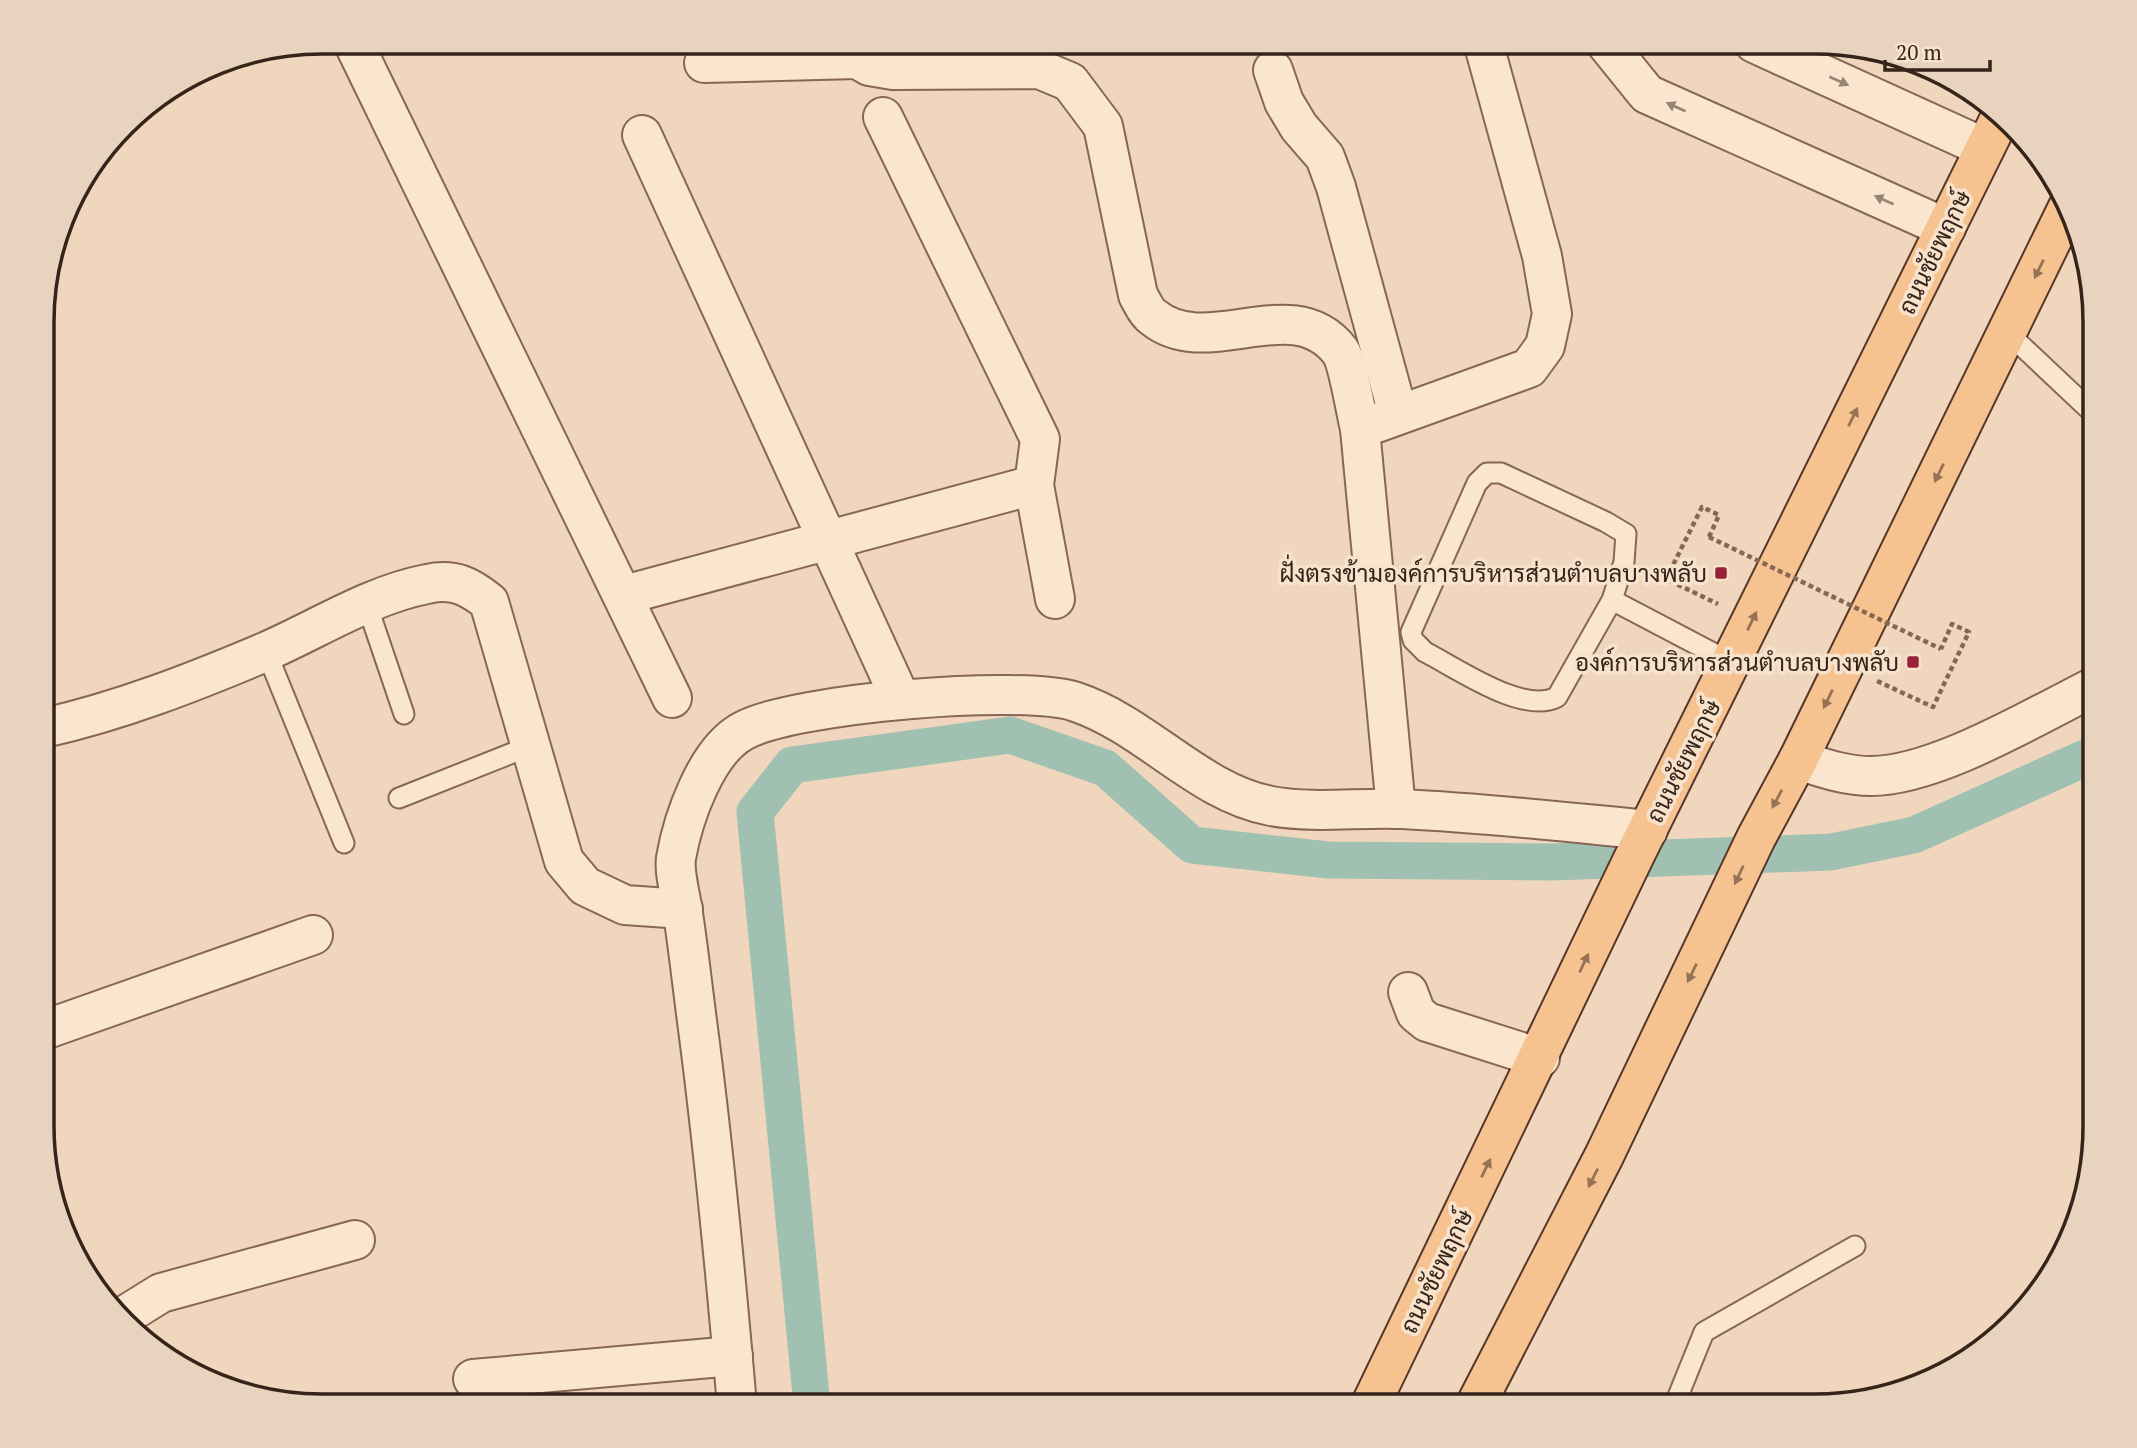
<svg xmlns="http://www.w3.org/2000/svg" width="2137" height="1448" viewBox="0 0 2137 1448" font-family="'PT Serif',Sarabun,serif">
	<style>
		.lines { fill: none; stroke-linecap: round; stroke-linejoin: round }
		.canal { stroke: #a0c0b1; stroke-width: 37 }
		.lane-casing { stroke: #865; stroke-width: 23 }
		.street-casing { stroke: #865; stroke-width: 42 }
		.primary-casing { stroke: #55362a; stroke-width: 42 }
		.path { stroke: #865; stroke-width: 4.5; stroke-dasharray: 5 3.5; stroke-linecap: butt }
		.lane { stroke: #fae5cf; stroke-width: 19 }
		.street { stroke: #fae5cf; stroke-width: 38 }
		.primary { stroke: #f6c390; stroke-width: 38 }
		.path-bridge { stroke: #865; stroke-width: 4.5; stroke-dasharray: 5 3.5; stroke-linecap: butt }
		.oneway { fill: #988474 }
		.oneway2 { fill: #967355 }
		.poi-dot { fill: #992239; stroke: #f7e2cc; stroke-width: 2.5 }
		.labels { text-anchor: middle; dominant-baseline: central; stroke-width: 7; stroke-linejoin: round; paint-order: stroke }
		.street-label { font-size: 24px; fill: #36231a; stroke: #f7e2cc }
		.poi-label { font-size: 24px; fill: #36231a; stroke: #f7e2cc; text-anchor: end }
		.rim { fill: none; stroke: #36231a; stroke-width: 3.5 }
	</style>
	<rect width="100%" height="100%" fill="#f0d6bc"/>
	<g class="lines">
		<path class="canal" d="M812,1406L755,812L792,765L1010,735L1105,768L1192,845L1328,860L1553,862L1831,852L1914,835L2094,754"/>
		<defs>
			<g id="lane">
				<path d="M2008,333L2094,414"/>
				<path d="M1612,600L1624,562L1626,534L1606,522L1501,473H1487L1477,483L1411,632L1413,640L1425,652C1457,668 1523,715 1557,697L1612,600L1732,663"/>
				<path d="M367,605L404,714"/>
				<path d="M266,651L344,843"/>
				<path d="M399,798L530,746"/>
				<path d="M1674,1406L1704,1332L1855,1246"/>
			</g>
			<g id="street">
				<path d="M353,42L672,698"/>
				<path d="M839,42L842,50L869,66L893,70L1039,69L1070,82L1103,126L1138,295C1142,302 1146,312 1153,317C1208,362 1292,289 1340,351C1348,362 1356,413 1360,429"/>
				<path d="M1605,42L1647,94L1946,228"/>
				<path d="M1754,43L1985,148"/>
				<path d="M704,63L857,59"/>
				<path d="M1273,70L1284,102L1299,127L1325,157L1336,187L1398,414"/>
				<path d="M883,117L1040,439L1034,485L1055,599"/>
				<path d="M642,135L901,700"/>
				<path d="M624,595L1034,485"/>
				<path d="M44,728C120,711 194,682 265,652C318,629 370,595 427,584C454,578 469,586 489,602L564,861L585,886L625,905L683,909"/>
				<path d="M1798,760C1823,768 1845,776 1871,776C1936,776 2035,716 2094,687"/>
				<path d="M1396,809L1360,429L1529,368L1545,346L1552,314L1542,256L1485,49"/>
				<path d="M1408,992L1416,1013L1427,1022L1540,1058"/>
				<path d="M44,1030L313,935"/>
				<path d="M124,1316L161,1293L355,1240"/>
				<path d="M473,1379L733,1356"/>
				<path d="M737,1406C726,1277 714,1149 697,1021C692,983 688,945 682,907C680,892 674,873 676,858C683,818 706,751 743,731C793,703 1023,684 1076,702C1147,726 1198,792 1271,806C1314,814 1359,807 1402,809C1485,813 1566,822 1648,830"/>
			</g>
			<g id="primary">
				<path d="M1370,1406L1634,857L2000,118"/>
				<path d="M1475,1406L1604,1156L1756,838L1798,760L2068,207"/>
			</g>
		</defs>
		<use href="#lane" class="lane-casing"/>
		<use href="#street" class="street-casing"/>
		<use href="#primary" class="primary-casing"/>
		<g class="path">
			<path d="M1709,537L1719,515L1702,507L1666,579L1718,604"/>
			<path d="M1877,681L1933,707L1969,632L1952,624L1941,649"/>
		</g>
		<use href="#lane" class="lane"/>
		<use href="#street" class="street"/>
		<use href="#primary" class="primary"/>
		<path class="path-bridge" d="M1709,537L1941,649"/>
	</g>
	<defs><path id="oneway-solid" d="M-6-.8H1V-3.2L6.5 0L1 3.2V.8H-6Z" transform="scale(1.75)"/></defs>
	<g class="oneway">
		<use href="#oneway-solid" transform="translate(1839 81) rotate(24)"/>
		<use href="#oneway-solid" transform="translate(1676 107) rotate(-156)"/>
		<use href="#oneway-solid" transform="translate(1884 200) rotate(-156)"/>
	</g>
	<g class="oneway2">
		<use href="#oneway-solid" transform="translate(2039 269) rotate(116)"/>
		<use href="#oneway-solid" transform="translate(1853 417) rotate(-64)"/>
		<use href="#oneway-solid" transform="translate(1939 473) rotate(116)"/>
		<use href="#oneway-solid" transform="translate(1752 621) rotate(-64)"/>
		<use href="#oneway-solid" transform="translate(1828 699) rotate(116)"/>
		<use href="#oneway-solid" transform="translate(1777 799) rotate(118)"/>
		<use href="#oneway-solid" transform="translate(1739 875) rotate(115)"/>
		<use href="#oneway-solid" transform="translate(1584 963) rotate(-65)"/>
		<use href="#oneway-solid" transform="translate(1692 973) rotate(116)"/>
		<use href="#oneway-solid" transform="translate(1486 1168) rotate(-64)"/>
		<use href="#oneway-solid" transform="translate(1593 1178) rotate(117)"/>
	</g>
	<g class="poi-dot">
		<rect x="1714" y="566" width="14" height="14" rx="3.5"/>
		<rect x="1906" y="655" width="14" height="14" rx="3.5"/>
	</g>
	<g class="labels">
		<g class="street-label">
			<text transform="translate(1934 252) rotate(-64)">ถนนชัยพฤกษ์</text>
			<text transform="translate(1683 761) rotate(-63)">ถนนชัยพฤกษ์</text>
			<text transform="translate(1436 1271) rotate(-64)">ถนนชัยพฤกษ์</text>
		</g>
		<g class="poi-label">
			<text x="1707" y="573">ฝั่งตรงข้ามองค์การบริหารส่วนตำบลบางพลับ</text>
			<text x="1899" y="662">องค์การบริหารส่วนตำบลบางพลับ</text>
		</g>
	</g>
	<path d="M0 0H2137V1448H0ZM322 54H1815A268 268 0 0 1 2083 322V1126A268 268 0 0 1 1815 1394H322A268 268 0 0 1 54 1126V322A268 268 0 0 1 322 54Z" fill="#e8d3be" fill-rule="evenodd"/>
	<path class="rim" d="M322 54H1815A268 268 0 0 1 2083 322V1126A268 268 0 0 1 1815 1394H322A268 268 0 0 1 54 1126V322A268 268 0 0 1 322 54Z"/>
	<path d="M1885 60v10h105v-10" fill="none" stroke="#36231a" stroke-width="3.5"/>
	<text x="1896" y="60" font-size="21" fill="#36231a" stroke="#f7e2cc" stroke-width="5" paint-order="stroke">20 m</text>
</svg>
